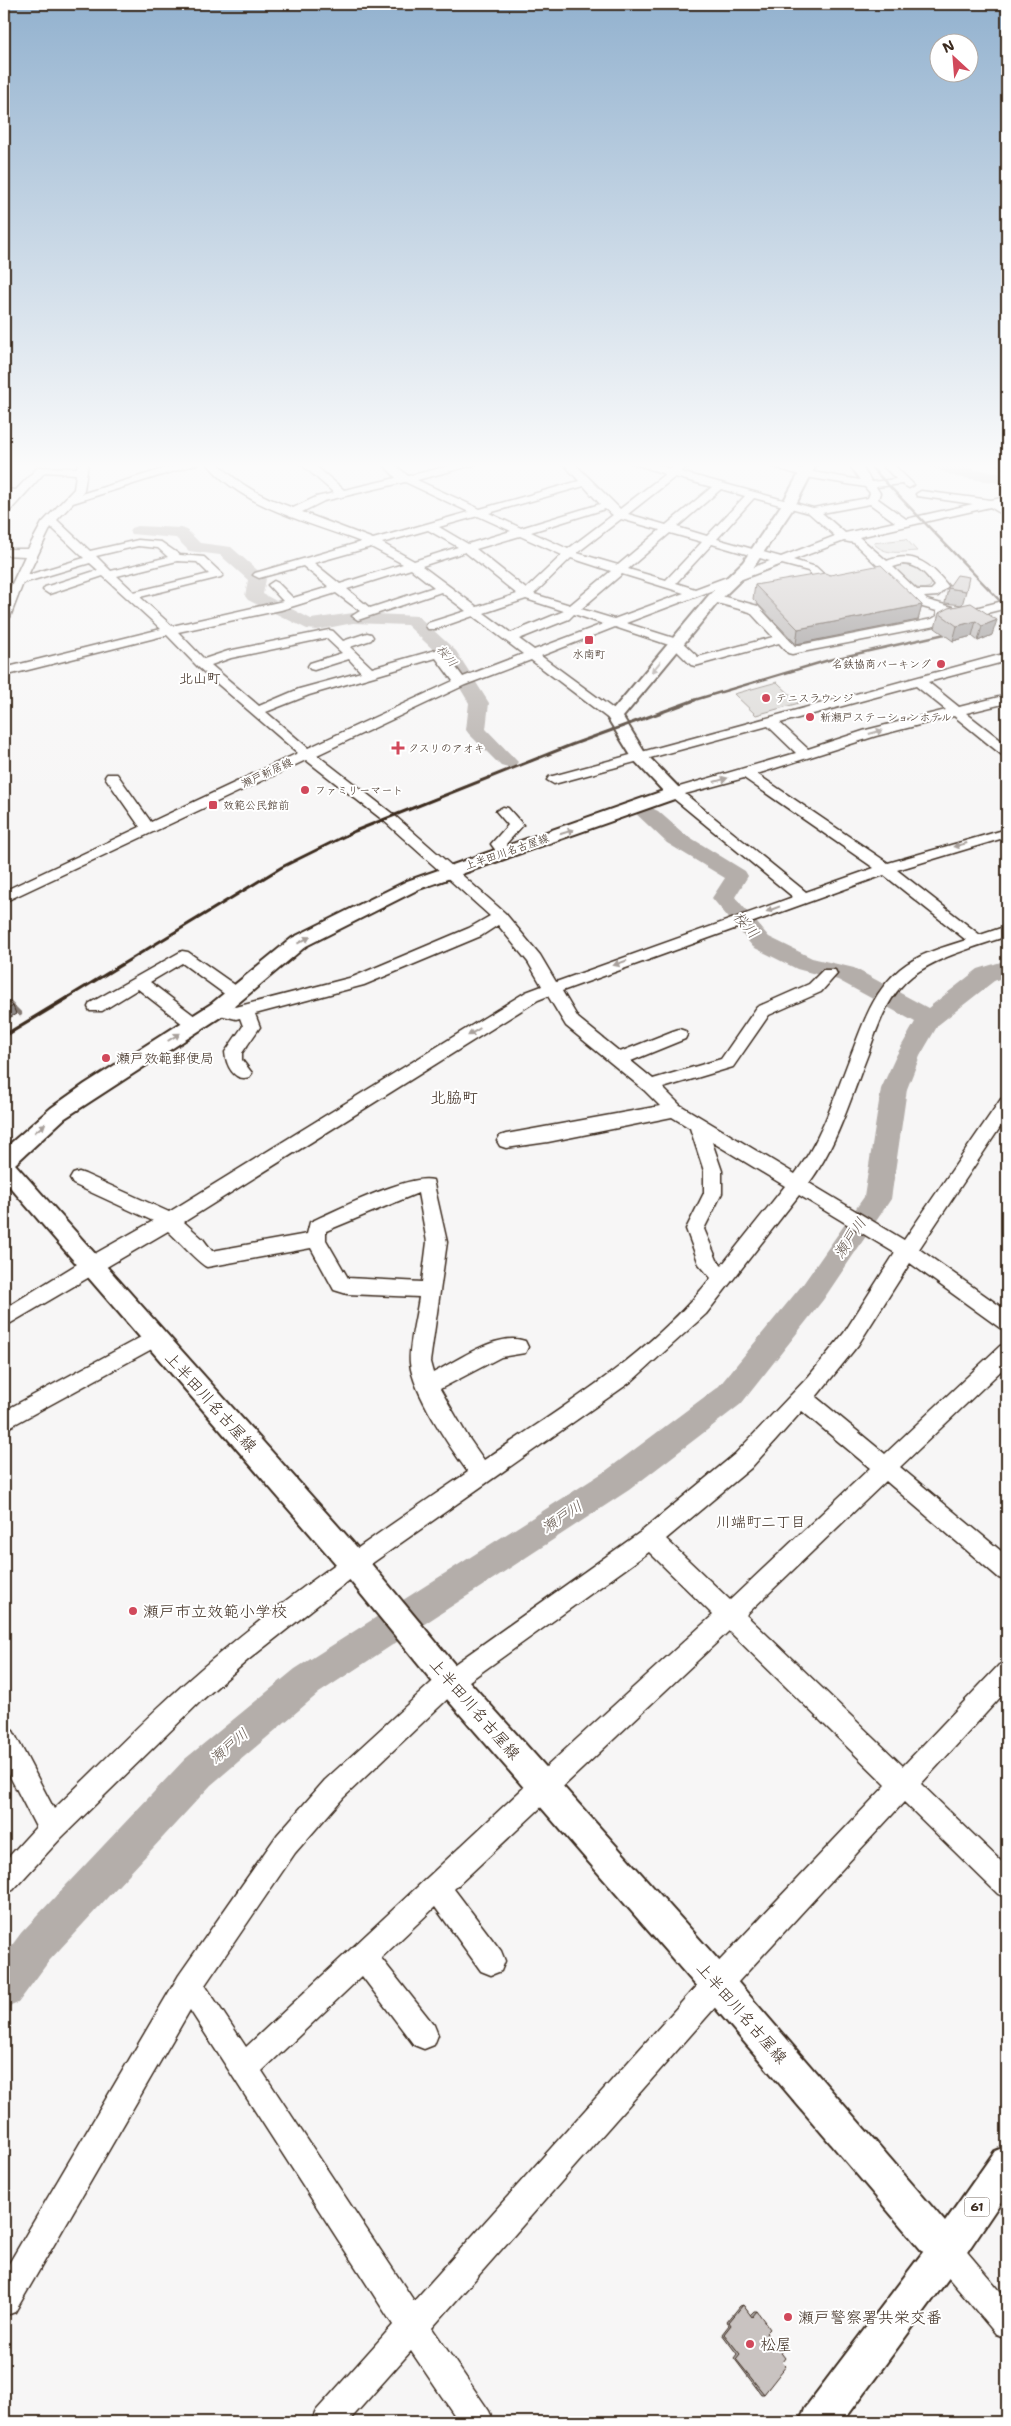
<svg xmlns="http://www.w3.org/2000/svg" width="1011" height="2426" viewBox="0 0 1011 2426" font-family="'Shantell Sans','Klee One',sans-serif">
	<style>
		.green { fill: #dbd9d6; stroke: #8b827a }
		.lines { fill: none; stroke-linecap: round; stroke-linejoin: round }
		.stream { stroke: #847972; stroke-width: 4.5 }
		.river { fill: #b4aeaa; fill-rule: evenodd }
		.minor-casing { stroke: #3b2a1e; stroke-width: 3 }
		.major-casing { stroke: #3b2a1e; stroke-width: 4 }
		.minor { fill: #fff; fill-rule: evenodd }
		.major { fill: #fff; fill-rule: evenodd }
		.rail-far2 { stroke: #3b2a1e; stroke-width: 2.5 }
		.rail-far1 { stroke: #3b2a1e; stroke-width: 3 }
		.rail { stroke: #3b2a1e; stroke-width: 4 }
		.wall { fill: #ada8a6; stroke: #3b2a1e }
		.shaded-wall { fill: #8d8887; stroke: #3b2a1e }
		.building { fill: #c9c3c1; stroke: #3b2a1e }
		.oneway { fill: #a79f9a }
		.poi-dot { fill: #d1495b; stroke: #fff; stroke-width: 2 }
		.labels { text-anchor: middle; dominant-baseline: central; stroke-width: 4; stroke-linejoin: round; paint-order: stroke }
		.far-poi-label { font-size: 11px; fill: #3b2a1e; stroke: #fff; text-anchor: start }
		.far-street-label { font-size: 11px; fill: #3b2a1e; stroke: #fff }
		.far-water-label { font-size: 12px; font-style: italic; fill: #65584f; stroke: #fff }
		.shield { fill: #fff; stroke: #766a62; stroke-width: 1 }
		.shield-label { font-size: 12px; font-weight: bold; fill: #3b2a1e }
		.far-quarter-label { font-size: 14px; fill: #3b2a1e; stroke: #fff }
		.poi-label { font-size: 14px; fill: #3b2a1e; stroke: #fff; text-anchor: start }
		.water-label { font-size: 15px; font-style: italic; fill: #65584f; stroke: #fff }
		.neighbourhood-label { font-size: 15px; fill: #3b2a1e; stroke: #fff }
		.quarter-label { font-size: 16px; fill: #3b2a1e; stroke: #fff }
		.near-street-label { font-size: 16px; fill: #3b2a1e; stroke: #fff }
		.near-poi-label { font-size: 16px; fill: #3b2a1e; stroke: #fff; text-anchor: start }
	</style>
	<rect width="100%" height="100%" fill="#f7f6f6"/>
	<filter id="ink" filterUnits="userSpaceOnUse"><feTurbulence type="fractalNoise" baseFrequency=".02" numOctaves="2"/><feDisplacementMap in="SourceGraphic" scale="10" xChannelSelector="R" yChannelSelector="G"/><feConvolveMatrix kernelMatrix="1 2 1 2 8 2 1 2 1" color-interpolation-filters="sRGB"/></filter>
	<g filter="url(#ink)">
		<g class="green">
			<path d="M906,539L917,551C900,552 886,556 873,543Z"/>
			<path d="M902,565L919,568L932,583L930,587C914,594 904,578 893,568Z"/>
			<path d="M777,682L799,703L756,715L734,694Z"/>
		</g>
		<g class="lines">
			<path class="stream" d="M10,1004L20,1014"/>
			<g class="river">
				<path d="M926,463C953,463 980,471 1007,474V484L957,477L928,466Z"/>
				<path d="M137,526L181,528L187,530L200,543L231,547L263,575L266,579L263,594L311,619L353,613L418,616L456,651L489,703L486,729L518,762L515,766L508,768L501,766L469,734L466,730L469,703L442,658L407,625L353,623L317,630L307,629L248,600L245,596L248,580L220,555L189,551L176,538L131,534L129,531L131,528Z"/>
				<path d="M641,803L658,811L683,833L745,871L748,876L735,897L769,937L812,958L854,968L928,1008L978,969L1007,960V976L994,981L938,1025L920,1056L907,1089L891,1199L823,1300L741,1404L629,1490L319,1693L211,1785L49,1961L18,2003L4,2009V1956L21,1933L185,1759L295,1669L607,1470L719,1386L803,1284L864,1197L881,1089L896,1056L915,1022L838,980L797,969L753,947L712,898L725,878L667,843L631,809L634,805Z"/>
			</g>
			<defs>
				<g id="minor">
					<path d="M78,463H88L84,490L81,494L183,463H200L73,503L57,520L90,551L138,540L161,542L180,555L204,557L221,573L223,575L221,577L140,597L172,626L283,601L268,585L274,581L278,583L293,598L329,587L303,566L259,578L253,575L255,573L361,542C311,523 241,507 207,463H218C240,486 263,497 293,508L316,497L334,493L300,463H312L344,490L396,478L382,463H393L408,476L461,463H481L417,480L480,509L579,481L563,463H574L620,509L665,474L632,463H650L671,469L679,463H691L681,472L813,508L868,498L870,493L865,487L806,477L761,463H779L807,471L860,480L848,463H859L872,482L896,479L880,463H892L914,485L909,488L902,484L876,487L880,493L878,499L906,519L973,504L917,496L916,494L921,491L991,500L1007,497V503L1001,505L1007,509V517L990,507L859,537L887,561C913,550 932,565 948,586L938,596L924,597L927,600L952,607L954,610L940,625L792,654L788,653L779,643L695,666L691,665L672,646L615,627L541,656L620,714L622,717L620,720H610L531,660L465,685L317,755L394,815L505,913L540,955L556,982L793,897L667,793L669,790L796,753L768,726L554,784L547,780L549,777L1007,653V661L928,682L959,707L1007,695V703L966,713L1007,745V756L1002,755L954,716L876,736L757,774L888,863L1007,829V837L897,870L980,935L1007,926V936C976,947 939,956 912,976C887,996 878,1026 868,1054C851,1097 837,1146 809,1183L904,1240L1001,1099L1007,1098V1117L919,1249L1007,1311V1330L1000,1328L910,1263L858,1345L816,1397L885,1454L1000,1346L1007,1344V1365L900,1467L1007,1556V1581L999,1578L886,1481L746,1615L903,1766L999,1665L1007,1661V1690L921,1784L1007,1867V1898L998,1894L904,1802L727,1994L432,2328L489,2411L494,2422H459L411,2351L348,2422H311L316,2411L393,2325L190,2010L15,2312L4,2316V2272L179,1975L277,1835L325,1780L442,1673L642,1531L735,1454L809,1376L844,1333L895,1253L799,1195L706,1314L632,1381L361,1571L248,1660L202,1700L61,1838L13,1890L4,1894V1862L36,1827L4,1765V1728L13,1731L54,1809C98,1767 140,1723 185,1683C273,1605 371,1538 468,1472C449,1446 413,1393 410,1363C408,1347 417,1314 419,1297L347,1294L334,1290L311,1248L207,1267C199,1264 177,1239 168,1231L4,1327V1309L82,1261L153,1221L73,1184L70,1179L73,1174L79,1172L85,1174L169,1212L526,992L542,986L528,962L498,925L481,936L364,985L255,1014L260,1027L242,1053V1060L252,1073L249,1077C234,1082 226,1065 225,1052L243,1026L240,1018L236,1019L212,1013L210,1009L212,1005L218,1003L236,1007L353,977L469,928L490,916L384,821L306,760L4,902V891L140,827L105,777L107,774H117L151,822L298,753L198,667L167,635L4,676V668L161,629L103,576L49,594L43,590L45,587L98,570L90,563L23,583L10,617L4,621V601L25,556L4,555V549H28L42,523L74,489L76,474L45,472L8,513L4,514V505L11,496L4,495V489L16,490L38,467L77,468ZM675,477L712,487L666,525L628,514ZM405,482L469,512L373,539L302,512L324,501ZM584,486L600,504L521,528L489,513ZM721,489L745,496L707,536L677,527ZM754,498L809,513L835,536L781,557L717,539ZM870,504L895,522L845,533L822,513ZM605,509L613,515L568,549L531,532ZM478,516L511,531L468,544L439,527ZM621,519L660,530L618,565L577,553ZM51,527L84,558L28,575ZM428,530L458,547L414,561L382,543ZM670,533L702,542L666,580L628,569ZM520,536L562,555L526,589L476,549ZM844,541L854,543L882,570L830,580L816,567L793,560ZM712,544L770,561L695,589L676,583ZM138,546L158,548L168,557L111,571L96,556ZM371,547L403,564L340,584L314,563ZM465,552L517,594L477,607L422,566ZM571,558L611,571L570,605L534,594ZM177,561L197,562L209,574L134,592L117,576ZM782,564L808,571L823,586L827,588L888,576L919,606L937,611V616L932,619L795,646L758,606L714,594L710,595L708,598L710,601L750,612L773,637L698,657L680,640L626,623ZM903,564C918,564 927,575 935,586L931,590H917L893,567ZM411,569L434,587L370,608L347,589ZM622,574L684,593L614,619L581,609ZM441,592L466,611L428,623L426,626L428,629H436L473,616L523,654L463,677L443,650L439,649L372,668L350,647L371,640L373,637L371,634L367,633L343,641L333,631L329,630L228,651L204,659L178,632L281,610L336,593L360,611L352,616L358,620ZM526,599L564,611L511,633L484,613ZM574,614L603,624L534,650L519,639L569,619ZM326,638L342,653L310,663L308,666L310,669L314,670L349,659L361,672L299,689L259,706L211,665L231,658ZM436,658L453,681L308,748L266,712L309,695ZM916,686L946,710L866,730L808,749L780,723ZM744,778L874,868L806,892L685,794ZM884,875L966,940C944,947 918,954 900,969C875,990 865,1018 854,1047C837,1089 823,1138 795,1174L680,1105L663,1088L733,1067L769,1015L821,992L837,974L835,970H823L809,984L757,1007L721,1059L653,1079L631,1061L685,1039L687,1035L685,1031L679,1029L673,1031L620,1052L578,1018L562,991ZM548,996L566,1026L644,1090L660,1106L506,1134L500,1136L497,1141L500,1146L506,1148L548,1142L672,1117L690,1128L704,1171V1193L686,1229L699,1264L711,1278C650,1355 564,1406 484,1460L468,1437L440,1389L501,1357L525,1353L528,1347L525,1341C498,1331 458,1360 433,1373L430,1362L447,1242L433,1180C409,1173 335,1211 310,1222L307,1234L212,1251L203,1239L184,1222L538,1000ZM712,1142L785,1186L722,1265L717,1260L704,1229L722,1193V1171ZM418,1193L427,1242L422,1282L348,1278L326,1240V1231ZM802,1411L870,1468L730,1600L666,1539L751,1468ZM649,1552L713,1615L534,1778L246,2047L205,1985L295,1853L343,1798L458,1689ZM729,1631L886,1785L707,1974L414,2301L262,2071L362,1976L414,2045L424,2049L434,2045L438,2035L434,2025L381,1958L435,1907L481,1971L491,1975L501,1971L505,1961L501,1951L454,1889Z"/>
					<path d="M996,463H1007V470Z"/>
					<path d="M1007,600V608L971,617L957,614L955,611L961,607L971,609Z"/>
					<path d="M503,807L508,808L523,825L506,844L511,852L504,856L499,855L491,844L508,825L496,811Z"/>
					<path d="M182,951L188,952L242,990L244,994L242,998H230L182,963L150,982L200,1020L202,1024L200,1028H188L138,989L102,1011H90L88,1007L90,1003Z"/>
					<path d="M154,1330L161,1332L164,1338L161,1344L4,1430V1411Z"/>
					<path d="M946,2236L957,2240L1007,2299V2338L996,2334L935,2262L931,2251L935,2240Z"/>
				</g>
				<path id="major" d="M805,463H817L796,504L753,568L719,601L623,717L645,753L680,789L682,793L680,797L419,889L306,946L225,1014L65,1118L15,1164L363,1554L460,1671L729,1972L945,2222L995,2151L1007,2146V2193L959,2264L843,2422H800L805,2408L923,2252L705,1996L440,1691L343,1572L4,1180V1149L51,1108L85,1084L211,1004L292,938L407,881L663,791L633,759L607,717L709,595L743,562L782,504Z"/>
			</defs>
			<use href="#minor" class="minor-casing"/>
			<use href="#major" class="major-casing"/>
			<use href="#minor" class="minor"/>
			<use href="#major" class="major"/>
			<g class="rail-far2">
				<path d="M867,463L1007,608"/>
				<path d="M691,701L829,660L954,632"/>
			</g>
			<path class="rail-far1" d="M65,999L282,867L355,831L571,745L695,700"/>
			<path class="rail" d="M4,1036L67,998"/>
		</g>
		<g class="wall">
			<path d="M830,575L922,605L918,620L796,644L753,599L755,585Z"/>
			<path d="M948,588L966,591L962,605L992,635L978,641L972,636L953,641L935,628L939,613L962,605L945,603Z"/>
			<path d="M743,2305L750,2315L754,2311H757L766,2333L782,2362L764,2394H761L734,2358L737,2354L722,2334L729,2325L727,2322L740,2306Z"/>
		</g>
		<g class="shaded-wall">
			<path d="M922,605L918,620L796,644L798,629Z"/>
			<path d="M997,620L992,635L978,641L982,626Z"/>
			<path d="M976,621L972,636L953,641L957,626Z"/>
			<path d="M13,1006L16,1014L4,1021V1011Z"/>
		</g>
		<g class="building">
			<path d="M881,565L922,605L798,629L755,585L825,573L830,575Z"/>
			<path d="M957,575L969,577L966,591L948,588Z"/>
			<path d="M971,603L997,620L982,626L976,621L957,626L939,613L948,608Z"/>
			<path d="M4,999L13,1006L4,1011Z"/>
			<path d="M743,2305L752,2317L757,2311L770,2329L766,2333L785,2358L782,2362L786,2366L764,2394L736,2359L740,2354L724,2334L731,2325L729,2322Z"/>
		</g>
		<defs><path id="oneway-solid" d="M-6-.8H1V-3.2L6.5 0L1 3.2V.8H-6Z" transform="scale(1.25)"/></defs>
		<g class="oneway">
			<use href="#oneway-solid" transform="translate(656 667) rotate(130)"/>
			<use href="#oneway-solid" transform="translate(876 732) rotate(-15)"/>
			<use href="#oneway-solid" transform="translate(721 780) rotate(-16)"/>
			<use href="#oneway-solid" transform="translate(567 832) rotate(-18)"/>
			<use href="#oneway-solid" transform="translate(960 845) rotate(165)"/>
			<use href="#oneway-solid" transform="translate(773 909) rotate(159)"/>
			<use href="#oneway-solid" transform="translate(304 940) rotate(-28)"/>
			<use href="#oneway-solid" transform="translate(620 963) rotate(161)"/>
			<use href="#oneway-solid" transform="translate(474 1032) rotate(148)"/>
			<use href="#oneway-solid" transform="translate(174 1037) rotate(-32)"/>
			<use href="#oneway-solid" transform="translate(40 1128) rotate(-40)"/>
		</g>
	</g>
	<linearGradient id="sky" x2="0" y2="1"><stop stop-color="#93b2cf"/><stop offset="0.58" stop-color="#fbfbfb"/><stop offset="1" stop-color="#fbfbfb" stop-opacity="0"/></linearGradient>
	<rect width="1011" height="803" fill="url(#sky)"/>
	<g class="poi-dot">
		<rect x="584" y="635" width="10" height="10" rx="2.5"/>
		<circle cx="941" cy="664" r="5"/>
		<circle cx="766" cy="698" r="5"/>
		<circle cx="810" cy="717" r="5"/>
		<path d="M395.5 740.5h5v5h5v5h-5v5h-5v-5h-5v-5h5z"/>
		<circle cx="305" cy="790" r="5"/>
		<rect x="208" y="800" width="10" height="10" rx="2.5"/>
		<circle cx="106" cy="1058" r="5"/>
		<circle cx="133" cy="1611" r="5"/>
		<circle cx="788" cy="2317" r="5"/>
		<circle cx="750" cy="2344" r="5"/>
	</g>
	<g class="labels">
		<g class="far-poi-label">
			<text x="589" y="654" text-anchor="middle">水南町</text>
			<text x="931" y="664" text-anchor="end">名鉄協商パーキング</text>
			<text x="776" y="698">テニスラウンジ</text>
			<text x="820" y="717">新瀬戸ステーションホテル</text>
			<text x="408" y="748">クスリのアオキ</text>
			<text x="315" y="790">ファミリーマート</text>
			<text x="223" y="805">效範公民館前</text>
		</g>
		<g class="far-street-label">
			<text transform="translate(267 773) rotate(-25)">瀬戸新居線</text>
			<text transform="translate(507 852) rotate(-19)">上半田川名古屋線</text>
		</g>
		<g class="far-water-label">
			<text transform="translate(447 656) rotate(51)">桜川</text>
		</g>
		<rect class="shield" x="964.5" y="2197.5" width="25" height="19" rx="4"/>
		<g class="shield-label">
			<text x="977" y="2207">61</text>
		</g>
		<g class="far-quarter-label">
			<text x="200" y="678">北山町</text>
		</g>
		<g class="poi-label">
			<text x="116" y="1058">瀬戸效範郵便局</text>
		</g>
		<g class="water-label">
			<text transform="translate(746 925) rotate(49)">桜川</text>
			<text transform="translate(850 1238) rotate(-56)">瀬戸川</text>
			<text transform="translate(562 1517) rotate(-33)">瀬戸川</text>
			<text transform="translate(229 1746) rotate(-40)">瀬戸川</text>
		</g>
		<g class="neighbourhood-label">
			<text x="761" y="1522">川端町二丁目</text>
		</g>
		<g class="quarter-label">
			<text x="454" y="1097">北脇町</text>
		</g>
		<g class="near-street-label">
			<text transform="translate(211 1402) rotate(48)">上半田川名古屋線</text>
			<text transform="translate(475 1709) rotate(49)">上半田川名古屋線</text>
			<text transform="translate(742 2013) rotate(49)">上半田川名古屋線</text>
		</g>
		<g class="near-poi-label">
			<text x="143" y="1611">瀬戸市立效範小学校</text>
			<text x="798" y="2317">瀬戸警察署共栄交番</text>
			<text x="760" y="2344">松屋</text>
		</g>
	</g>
	<rect width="1011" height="2426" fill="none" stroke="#fff" stroke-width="20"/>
	<rect x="10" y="10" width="991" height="2406" fill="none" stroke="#3b2a1e" stroke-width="2" filter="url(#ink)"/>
	<g transform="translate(954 58) rotate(334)"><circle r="24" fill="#ffffff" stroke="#b1aaa5"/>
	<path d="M0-4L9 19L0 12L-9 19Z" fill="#d1495b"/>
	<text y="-8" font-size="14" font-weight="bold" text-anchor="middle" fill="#3b2a1e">N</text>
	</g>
</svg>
